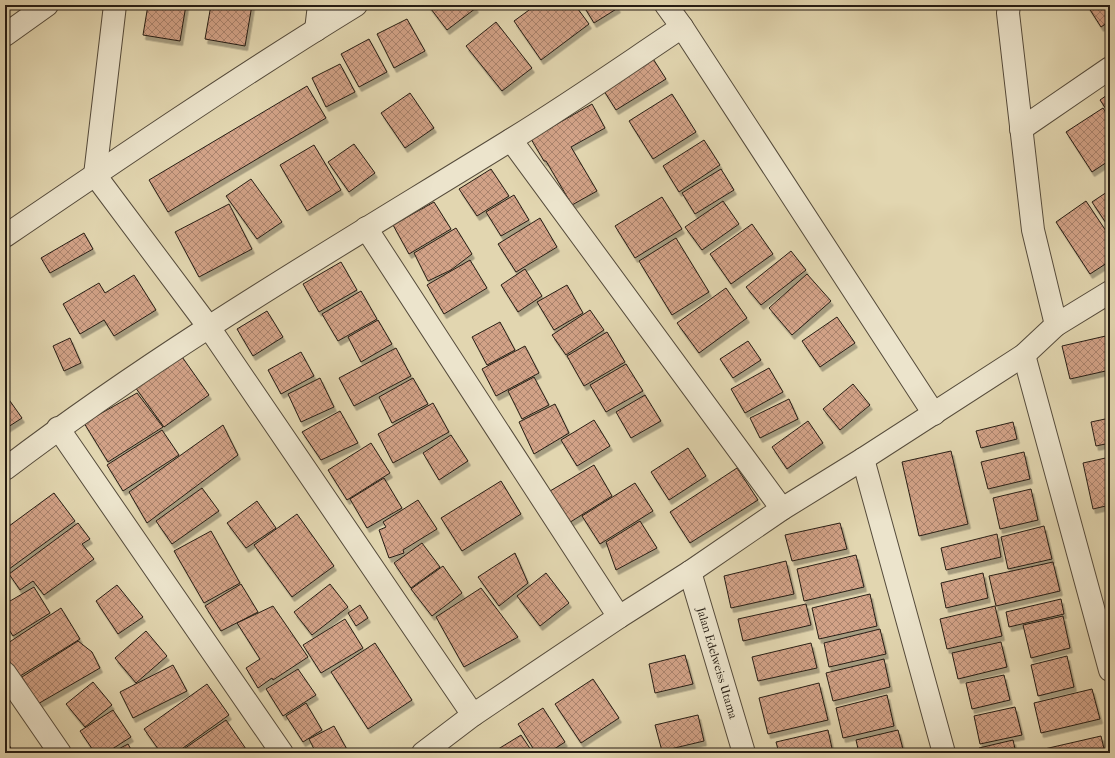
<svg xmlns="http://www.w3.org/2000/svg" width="1115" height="758" viewBox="0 0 1115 758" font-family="'IM FELL French Canon',serif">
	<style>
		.building { fill: url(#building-cross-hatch); stroke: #261d14; filter: url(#shadow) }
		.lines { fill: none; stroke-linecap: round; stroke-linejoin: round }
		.minor-casing { stroke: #554b3b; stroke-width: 24 }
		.minor { stroke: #ece4cc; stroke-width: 22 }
		.labels { text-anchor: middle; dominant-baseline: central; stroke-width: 3.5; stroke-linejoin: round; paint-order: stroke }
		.street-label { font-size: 12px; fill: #261d14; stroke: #ece4cc }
	</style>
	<defs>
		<pattern id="building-cross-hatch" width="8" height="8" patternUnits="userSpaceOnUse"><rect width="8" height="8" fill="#d2a287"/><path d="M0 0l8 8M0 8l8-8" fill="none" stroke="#aa836d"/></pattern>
		<filter id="shadow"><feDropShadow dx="2.5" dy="4.5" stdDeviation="0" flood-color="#0004"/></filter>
	</defs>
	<rect width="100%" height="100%" fill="#e2d6b0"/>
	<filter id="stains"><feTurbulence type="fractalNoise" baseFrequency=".005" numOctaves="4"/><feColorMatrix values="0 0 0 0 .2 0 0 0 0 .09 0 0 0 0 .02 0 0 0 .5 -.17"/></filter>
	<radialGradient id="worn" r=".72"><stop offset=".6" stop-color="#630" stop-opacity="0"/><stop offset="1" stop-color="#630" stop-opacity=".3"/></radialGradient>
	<g class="building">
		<path d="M148,5H186L180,41L143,35Z"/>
		<path d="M211,5H252L245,46L205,39Z"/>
		<path d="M428,5H474L476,8L447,30Z"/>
		<path d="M536,5H575L589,24L541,60L514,21Z"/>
		<path d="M583,5H616L618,8L594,23Z"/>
		<path d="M1087,5H1110V21L1101,27Z"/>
		<path d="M407,19L425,51L394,68L377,34Z"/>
		<path d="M496,22L532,68L502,91L466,46Z"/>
		<path d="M369,39L387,72L359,87L341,54Z"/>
		<path d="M648,51L666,79L616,110L599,83Z"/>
		<path d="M340,64L355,92L326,107L312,78Z"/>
		<path d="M307,86L326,118L168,212L149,180Z"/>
		<path d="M410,93L434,128L405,148L381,113Z"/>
		<path d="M1110,93V115L1100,100Z"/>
		<path d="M672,94L696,132L653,159L629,121Z"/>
		<path d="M592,104L605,128L571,147L597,191L572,205L546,161H544L531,139Z"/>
		<path d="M1103,108L1110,119V160L1092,172L1066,132Z"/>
		<path d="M704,140L720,165L679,192L663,166Z"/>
		<path d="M354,144L375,173L349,192L328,162Z"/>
		<path d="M314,145L341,190L307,211L280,165Z"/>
		<path d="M491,169L509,196L477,216L459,189Z"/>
		<path d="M721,169L734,190L695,214L682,193Z"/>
		<path d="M251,179L282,222L257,239L226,196Z"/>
		<path d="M1110,190V229L1092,202Z"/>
		<path d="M514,195L529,220L501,236L486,212Z"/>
		<path d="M662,197L682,229L635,258L615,226Z"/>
		<path d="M723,201L739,224L702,250L685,227Z"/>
		<path d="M1086,201L1110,237V261L1090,274L1056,222Z"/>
		<path d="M434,202L451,229L409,254L393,225Z"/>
		<path d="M229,204L252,249L199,277L175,232Z"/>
		<path d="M540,218L557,247L516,272L498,244Z"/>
		<path d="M752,224L773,254L731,284L710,254Z"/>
		<path d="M456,228L472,254L451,270L428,281L414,253Z"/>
		<path d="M84,233L93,249L50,273L41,258Z"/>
		<path d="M676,238L709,292L672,315L639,261Z"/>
		<path d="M791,251L806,270L761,305L746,287Z"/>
		<path d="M470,260L487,288L444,314L427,285Z"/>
		<path d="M341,262L357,290L319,312L303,284Z"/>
		<path d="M525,269L542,296L518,312L501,285Z"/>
		<path d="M807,274L831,301L792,335L769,308Z"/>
		<path d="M134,275L156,310L114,336L104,320L80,334L63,304L99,283L105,293Z"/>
		<path d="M567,285L583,313L554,330L537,302Z"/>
		<path d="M726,288L747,318L699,353L677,323Z"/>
		<path d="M361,291L377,319L338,341L322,314Z"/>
		<path d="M590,310L604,330L566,355L552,335Z"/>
		<path d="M267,311L283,337L253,356L237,329Z"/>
		<path d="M837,317L855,343L820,367L802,341Z"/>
		<path d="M378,320L392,344L361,362L348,337Z"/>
		<path d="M500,322L515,350L487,365L472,337Z"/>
		<path d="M607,332L625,362L584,386L567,356Z"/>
		<path d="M1110,335V370L1070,379L1062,346Z"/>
		<path d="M70,338L81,363L64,371L53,346Z"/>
		<path d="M748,341L761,360L733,378L720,359Z"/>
		<path d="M525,346L539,373L496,396L482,369Z"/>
		<path d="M396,348L411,376L354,406L339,378Z"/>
		<path d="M301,352L314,376L281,394L268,370Z"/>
		<path d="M180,354L209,395L164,427L135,387Z"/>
		<path d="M626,364L643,391L606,412L590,385Z"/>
		<path d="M769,368L783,392L745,413L731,389Z"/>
		<path d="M534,377L549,405L522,419L508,391Z"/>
		<path d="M320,378L334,407L301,422L288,394Z"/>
		<path d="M413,378L428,404L392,423L379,397Z"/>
		<path d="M853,384L870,405L840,430L823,409Z"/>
		<path d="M137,393L163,427L108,462L84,423Z"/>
		<path d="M5,394L22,418L5,429Z"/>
		<path d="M645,395L661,421L631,438L616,412Z"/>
		<path d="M789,399L798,419L760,438L750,418Z"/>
		<path d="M433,403L449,432L393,463L378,434Z"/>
		<path d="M555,404L569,433L534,454L519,422Z"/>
		<path d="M340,411L358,443L321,460L302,432Z"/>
		<path d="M1110,418V443L1096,446L1091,422Z"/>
		<path d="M594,420L610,446L577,466L561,440Z"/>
		<path d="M808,421L823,443L787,469L772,447Z"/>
		<path d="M1013,422L1017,439L981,448L976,431Z"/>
		<path d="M223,425L238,455L147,523L129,492Z"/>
		<path d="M162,430L179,455L123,491L107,465Z"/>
		<path d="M451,435L468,461L439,480L423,453Z"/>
		<path d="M371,443L390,473L347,500L328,470Z"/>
		<path d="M688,448L706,476L669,500L651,472Z"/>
		<path d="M951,451L968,524L919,536L902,462Z"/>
		<path d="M1024,452L1030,479L988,489L981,462Z"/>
		<path d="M1110,457V505L1093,509L1083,463Z"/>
		<path d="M594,465L612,496L564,526L545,494Z"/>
		<path d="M737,468L758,500L690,543L670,512Z"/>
		<path d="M384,478L402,508L367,528L350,499Z"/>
		<path d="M501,481L521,514L462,551L441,518Z"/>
		<path d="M635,483L653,511L600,544L582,516Z"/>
		<path d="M202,488L219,511L172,544L156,521Z"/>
		<path d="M1031,489L1038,520L1000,529L993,498Z"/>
		<path d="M54,493L75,521L5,572V529Z"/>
		<path d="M418,500L437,529L403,550L404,553L389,558L379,530L386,527L383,522Z"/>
		<path d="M257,501L276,528L246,548L227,523Z"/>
		<path d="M297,514L334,566L292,597L254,545Z"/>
		<path d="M640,521L657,548L616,570L606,542Z"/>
		<path d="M78,523L90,539L82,544L94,559L44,595L33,581L20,590L9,574Z"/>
		<path d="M840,523L847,549L792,561L785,535Z"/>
		<path d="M1044,526L1052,559L1008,569L1001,537Z"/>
		<path d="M211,531L240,583L204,603L174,551Z"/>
		<path d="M997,534L1001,557L946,570L941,548Z"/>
		<path d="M422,543L440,567L411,588L394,563Z"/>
		<path d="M515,553L528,583L499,606L478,577Z"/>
		<path d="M856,555L864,587L804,601L797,569Z"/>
		<path d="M786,561L794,594L731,608L724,576Z"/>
		<path d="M1053,562L1060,591L996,606L989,576Z"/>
		<path d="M443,566L462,593L432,616L411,589Z"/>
		<path d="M546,573L569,603L540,626L517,596Z"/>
		<path d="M983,573L988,598L946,608L941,583Z"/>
		<path d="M241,584L258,612L221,631L205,606Z"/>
		<path d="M330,584L348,607L312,635L294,612Z"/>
		<path d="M117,585L143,617L118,634L96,601Z"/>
		<path d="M34,587L50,613L13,636L5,623V604Z"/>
		<path d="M481,588L518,637L464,667L436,617Z"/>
		<path d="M870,594L877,626L819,639L812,608Z"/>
		<path d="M1061,599L1064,614L1009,627L1006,612Z"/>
		<path d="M806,604L811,625L743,641L738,619Z"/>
		<path d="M360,605L368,618L356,626L348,613Z"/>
		<path d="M273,606L308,657L273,680L272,678L258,688L246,668L260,659L237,623Z"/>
		<path d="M995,606L1002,636L947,649L940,619Z"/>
		<path d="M61,608L80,639L17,678L5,651V645Z"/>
		<path d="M1063,616L1070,648L1031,658L1023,625Z"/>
		<path d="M345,619L363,648L321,673L303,645Z"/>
		<path d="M880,629L886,654L829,667L824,643Z"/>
		<path d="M146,631L167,656L136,683L115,658Z"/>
		<path d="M78,641L92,652L100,668L36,705L22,677Z"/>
		<path d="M1001,642L1007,667L958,679L952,653Z"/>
		<path d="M375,643L412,700L368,729L331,672Z"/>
		<path d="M811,643L817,668L758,681L752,657Z"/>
		<path d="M685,655L693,684L655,693L649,664Z"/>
		<path d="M1067,656L1074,687L1038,696L1031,665Z"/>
		<path d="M884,659L890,687L833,701L826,673Z"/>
		<path d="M173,665L187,691L133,718L120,692Z"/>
		<path d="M298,669L316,695L283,716L266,689Z"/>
		<path d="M1004,675L1010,700L972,709L966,683Z"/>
		<path d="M593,679L619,718L581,743L555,704Z"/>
		<path d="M93,682L112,705L85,727L66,704Z"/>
		<path d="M819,683L828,720L768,734L759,698Z"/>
		<path d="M207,684L229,715L176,753H161L144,729Z"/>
		<path d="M1092,689L1100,719L1041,733L1034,703Z"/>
		<path d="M887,695L894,726L843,738L836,708Z"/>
		<path d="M306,703L322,730L303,742L286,716Z"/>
		<path d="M1015,707L1022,735L980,744L974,716Z"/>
		<path d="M543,708L565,742L548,753H536L518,724Z"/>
		<path d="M113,710L131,737L106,753H95L80,731Z"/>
		<path d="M698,715L704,741L662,751L655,725Z"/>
		<path d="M226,720L246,749L239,753H178Z"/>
		<path d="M334,726L349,753H316L309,739Z"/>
		<path d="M828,730L833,753H779L776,742Z"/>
		<path d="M898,730L904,753H859L856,740Z"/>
		<path d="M521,735L533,753H497L495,751Z"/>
		<path d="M1101,736L1105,753H1040V750Z"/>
		<path d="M1013,740L1016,753H980L979,748Z"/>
		<path d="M128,744L133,753H111Z"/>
		<path d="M9,745L14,753H5V748Z"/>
	</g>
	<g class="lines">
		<defs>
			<g id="minor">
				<path d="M115,5L95,175L208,326L473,715"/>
				<path d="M666,5L682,27L934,414"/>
				<path d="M1009,5L1008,13L1033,230L1056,325"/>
				<path d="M316,30L319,5"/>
				<path d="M5,35L47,5"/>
				<path d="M1021,129L1110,68"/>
				<path d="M511,140L782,509"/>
				<path d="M366,228L619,617"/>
				<path d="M5,236C121,157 237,78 356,5"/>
				<path d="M1024,355L1110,670"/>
				<path d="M58,428L282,753"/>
				<path d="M863,459L944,753"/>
				<path d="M5,469C165,347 339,246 509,141C568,105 625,65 682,27"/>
				<path id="s1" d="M690,572L744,753"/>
				<path d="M5,673L60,753"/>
				<path d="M423,753L473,715L619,617L690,572L782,509L863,459L1024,355L1056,325L1110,292"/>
			</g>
		</defs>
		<use href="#minor" class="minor-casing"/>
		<use href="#minor" class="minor"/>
	</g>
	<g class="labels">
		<g class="street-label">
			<text stroke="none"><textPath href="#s1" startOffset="95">Jalan Edelweiss Utama</textPath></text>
		</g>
	</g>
	<rect width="1115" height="758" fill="none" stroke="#e2d6b0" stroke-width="20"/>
	<rect x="6" y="6" width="1103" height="746" fill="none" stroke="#261d14" stroke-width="2"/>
	<rect x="10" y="10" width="1095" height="738" fill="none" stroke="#261d14"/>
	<rect width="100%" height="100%" filter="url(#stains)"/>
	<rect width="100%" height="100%" fill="url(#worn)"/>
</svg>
